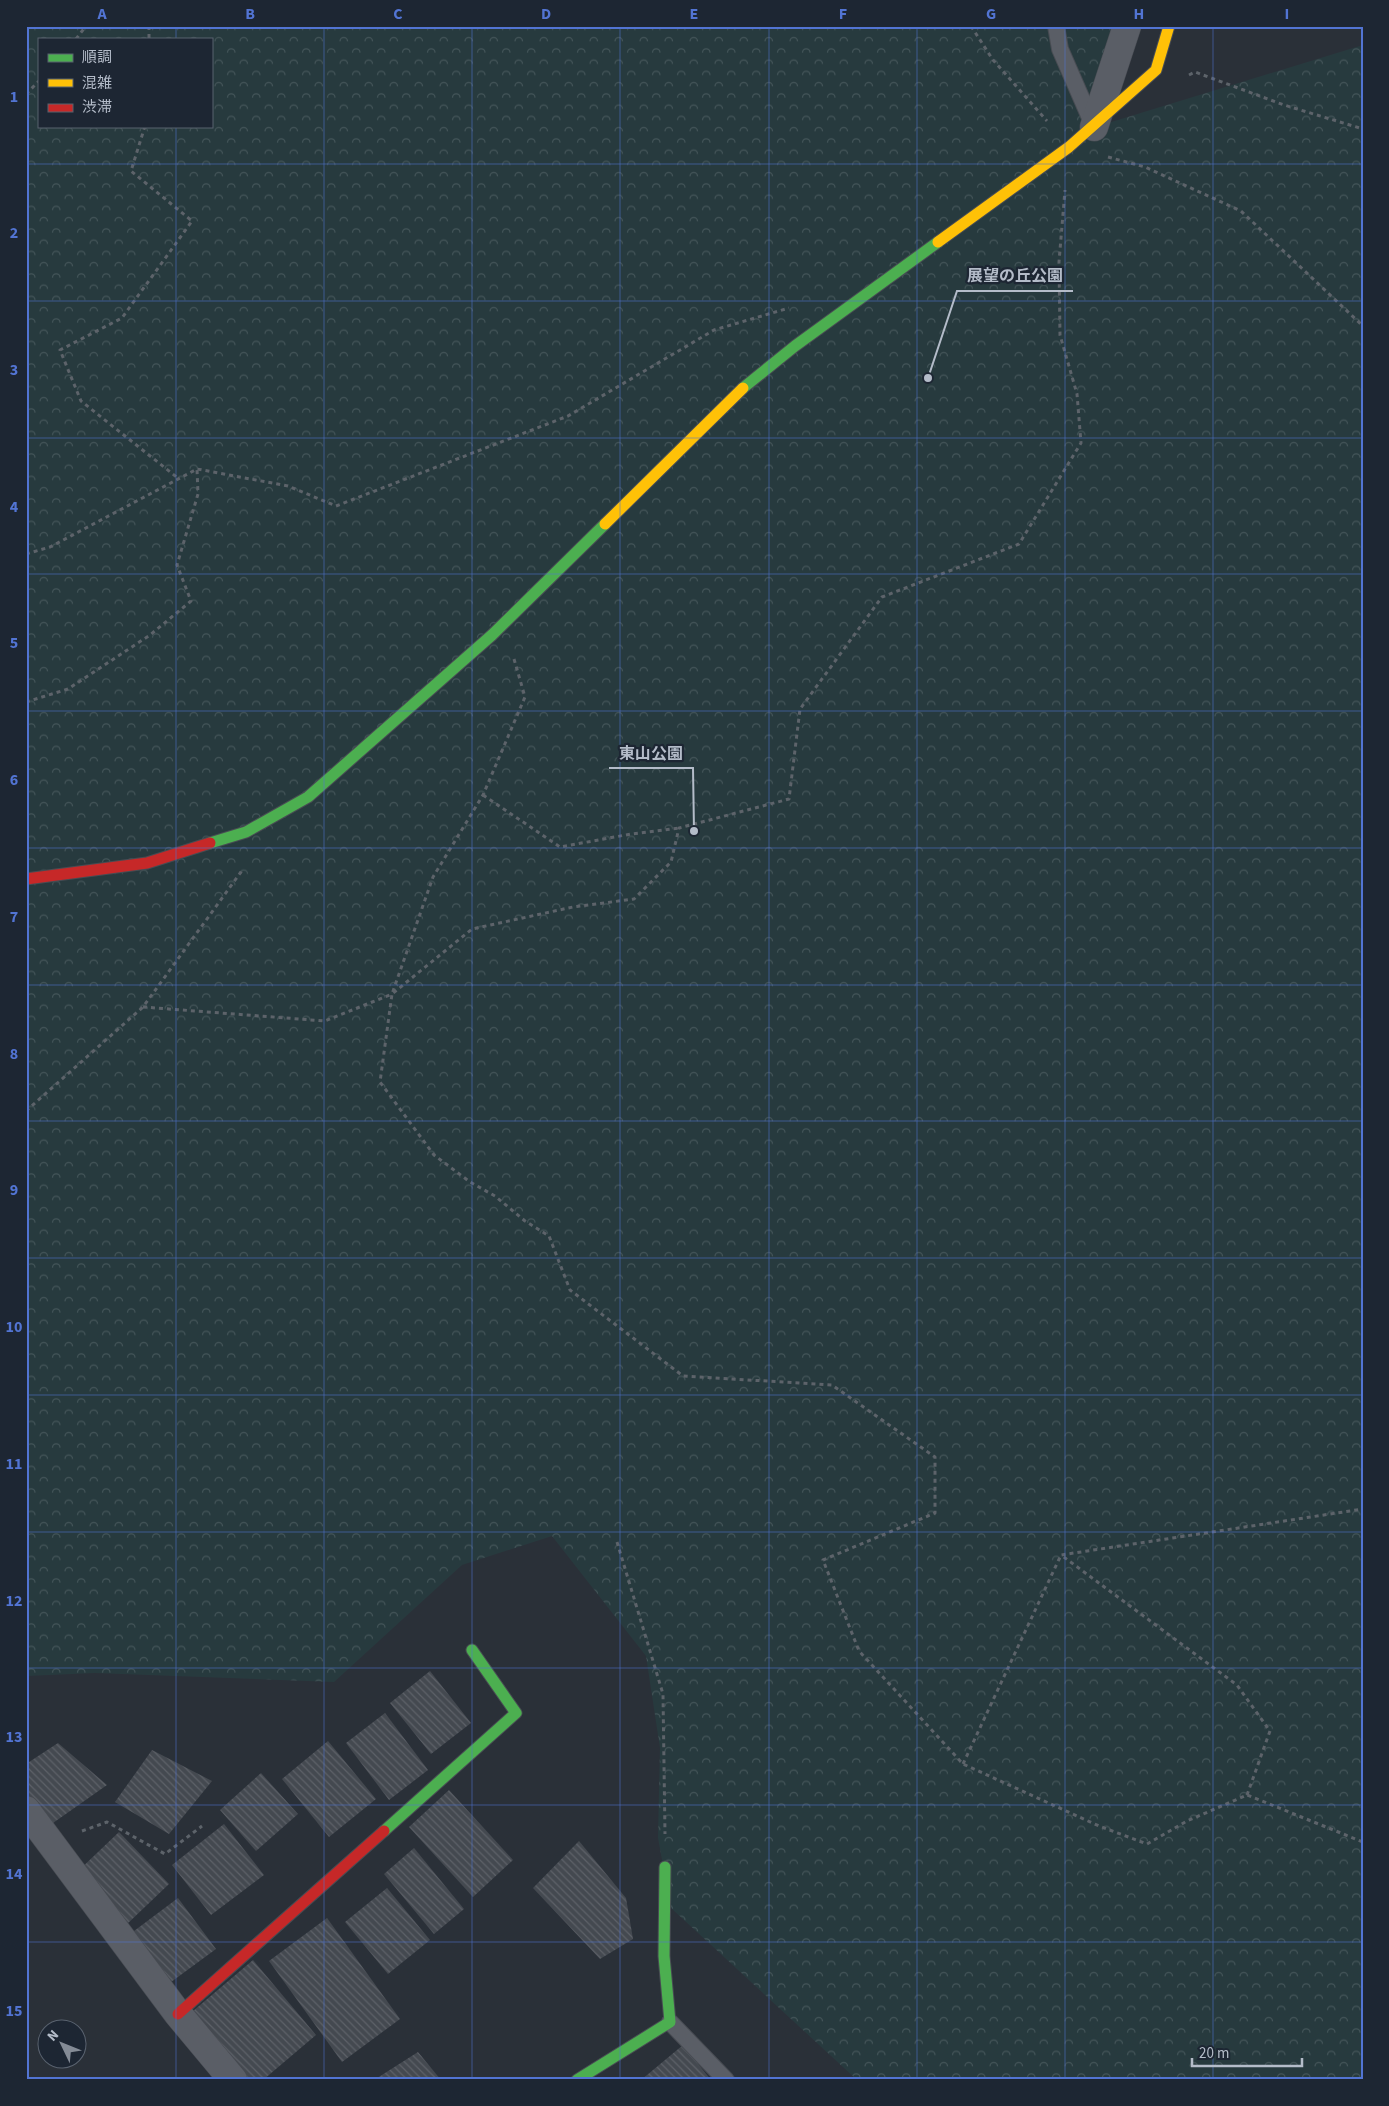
<svg xmlns="http://www.w3.org/2000/svg" width="1389" height="2106" viewBox="0 0 1389 2106" font-family="'Source Sans 3','Noto Sans JP',sans-serif">
	<style>
		.park { fill: url(#park-crowns); fill-rule: evenodd }
		.building { fill: url(#building-back-hatch) }
		.lines { fill: none; stroke-linecap: round; stroke-linejoin: round }
		.lane-casing { stroke: #484c53; stroke-width: 18 }
		.street-casing { stroke: #484c53; stroke-width: 29 }
		.fast-casing { stroke: #484c53; stroke-width: 13 }
		.slow-casing { stroke: #484c53; stroke-width: 13 }
		.jam-casing { stroke: #484c53; stroke-width: 13 }
		.path { stroke: #5d636a; stroke-width: 3; stroke-dasharray: 4 4; stroke-linecap: butt }
		.lane { stroke: #5a5e66; stroke-width: 16 }
		.street { stroke: #5a5e66; stroke-width: 28 }
		.fast { stroke: #4caf50; stroke-width: 11 }
		.slow { stroke: #ffc107; stroke-width: 11 }
		.jam { stroke: #c62828; stroke-width: 11 }
		.grid { fill: none; stroke: #5274d3; stroke-width: 1; stroke-opacity: 0.55 }
		.leader { fill: none; stroke: #b4bcc9; stroke-width: 2 }
		.callout-dot { fill: #b4bcc9; stroke: #1d2633; stroke-width: 2 }
		.callout-label { font-size: 16px; text-anchor: middle; font-weight: bold; fill: #b4bcc9; stroke: #1d2633; stroke-width: 4.5; stroke-linejoin: round; paint-order: stroke }
		.neatline { fill: none; stroke: #5274d3; stroke-width: 2 }
		.grid-label { font-size: 16px; text-anchor: middle; font-weight: bold; fill: #5274d3 }
	</style>
	<defs>
		<pattern id="park-crowns" width="20" height="18" patternUnits="userSpaceOnUse" patternTransform="scale(1.25)"><rect width="20" height="18" fill="#273a3e"/><path d="M2 6a3 3 0 1 1 6 0M12 15a3 3 0 1 1 6 0" fill="none" stroke="#445559"/></pattern>
		<pattern id="building-back-hatch" width="6" height="6" patternUnits="userSpaceOnUse" patternTransform="scale(1.25)"><rect width="6" height="6" fill="#444950"/><path d="M-1 5l2 2M0 0l6 6M5-1l2 2" fill="none" stroke="#5d6168"/></pattern>
	</defs>
	<rect width="100%" height="100%" fill="#2a3038"/>
	<path class="park" d="M26,26H1120L1095,127L1363,45V2080H857L671,1908L658,1838L660,1748L646,1656L552,1536L462,1565L334,1682L95,1673L26,1676ZM39,39H211V126H39Z"/>
	<g class="building">
		<path d="M430,1671L471,1723L431,1754L390,1703Z"/>
		<path d="M385,1713L428,1770L389,1800L346,1743Z"/>
		<path d="M328,1741L376,1799L329,1837L282,1779Z"/>
		<path d="M58,1743L107,1785L53,1823L26,1799V1764Z"/>
		<path d="M152,1750L212,1781L169,1834L115,1802Z"/>
		<path d="M261,1773L298,1814L256,1851L220,1810Z"/>
		<path d="M449,1790L513,1860L473,1897L409,1827Z"/>
		<path d="M224,1824L264,1875L211,1915L172,1865Z"/>
		<path d="M119,1832L169,1884L125,1926L75,1874Z"/>
		<path d="M579,1841L626,1898L633,1939L600,1959L533,1888Z"/>
		<path d="M414,1848L464,1909L434,1934L384,1874Z"/>
		<path d="M387,1888L430,1940L388,1974L345,1922Z"/>
		<path d="M178,1898L216,1949L167,1985L130,1934Z"/>
		<path d="M327,1918L400,2019L342,2062L269,1961Z"/>
		<path d="M253,1960L316,2035L263,2080H240L186,2017Z"/>
		<path d="M683,2045L711,2080H641Z"/>
		<path d="M418,2052L441,2080H374Z"/>
	</g>
	<g class="lines">
		<defs>
			<g id="lane">
				<path d="M1056,26L1060,49L1094,127"/>
				<path d="M670,2022L726,2080"/>
			</g>
			<g id="street">
				<path d="M1094,127L1127,26"/>
				<path d="M26,1810L178,2014L233,2080"/>
			</g>
			<g id="fast">
				<path d="M743,388L795,346L938,242"/>
				<path d="M210,843L246,832L308,797L492,635L605,524"/>
				<path d="M384,1831L516,1713L472,1650"/>
				<path d="M577,2080L670,2022L664,1956L665,1867"/>
			</g>
			<g id="slow">
				<path d="M938,242L1069,147L1156,70L1169,26"/>
				<path d="M605,524L743,388"/>
			</g>
			<g id="jam">
				<path d="M26,879L147,863L210,843"/>
				<path d="M178,2014L384,1831"/>
			</g>
		</defs>
		<use href="#lane" class="lane-casing"/>
		<use href="#street" class="street-casing"/>
		<use href="#fast" class="fast-casing"/>
		<use href="#slow" class="slow-casing"/>
		<use href="#jam" class="jam-casing"/>
		<g class="path">
			<path d="M149,26V39"/>
			<path d="M971,26L993,60L1047,121"/>
			<path d="M76,39L86,26"/>
			<path d="M1189,75L1195,72L1284,105L1363,129"/>
			<path d="M26,94L39,81"/>
			<path d="M145,126L131,171L192,221L122,318L60,350L81,401L179,479"/>
			<path d="M1108,157L1145,167L1241,211L1363,326"/>
			<path d="M26,554L50,547L197,469L288,486L336,506L568,416L714,330L789,308"/>
			<path d="M514,659L525,697L483,795L433,877L392,994L472,929L573,907L634,899L671,862L679,828L789,799L800,709L882,597L1019,544L1081,443L1077,394L1060,335L1059,262L1065,190"/>
			<path d="M26,702L68,689L150,635L191,601L177,565L198,494L197,469"/>
			<path d="M483,795L560,847L631,834L679,828"/>
			<path d="M143,1007L325,1021L392,994L380,1082L434,1155L470,1182L495,1196L525,1221L549,1236L570,1290L683,1376L832,1385L935,1457V1513L823,1560L859,1651L963,1764L1099,1826L1147,1844L1187,1821L1247,1795L1363,1842"/>
			<path d="M26,1111L143,1007L241,872L242,868"/>
			<path d="M617,1542L663,1694L665,1834"/>
			<path d="M963,1764L1061,1555"/>
			<path d="M1247,1795L1270,1731L1237,1685L1061,1555L1363,1509"/>
			<path d="M82,1831L107,1822L165,1854L202,1826"/>
		</g>
		<use href="#lane" class="lane"/>
		<use href="#street" class="street"/>
		<use href="#fast" class="fast"/>
		<use href="#slow" class="slow"/>
		<use href="#jam" class="jam"/>
	</g>
	<path class="grid" d="M176,26V39M324,26V2080M472,26V2080M620,26V2080M769,26V2080M917,26V2080M1065,26V2080M1213,26V2080M176,126V2080M26,164H1363M26,301H1363M26,438H1363M26,574H1363M26,711H1363M26,848H1363M26,985H1363M26,1121H1363M26,1258H1363M26,1395H1363M26,1532H1363M26,1668H1363M26,1805H1363M26,1942H1363"/>
	<path class="leader" d="M928 378L957 291H1073M694 831L693 768H609"/>
	<g class="callout-dot">
		<circle cx="928" cy="378" r="5"/>
		<circle cx="694" cy="831" r="5"/>
	</g>
	<g class="callout-label">
		<text x="1015" y="281">展望の丘公園</text>
		<text x="651" y="759">東山公園</text>
	</g>
	<rect width="1389" height="2106" fill="none" stroke="#1d2633" stroke-width="55"/>
	<rect x="38" y="38" width="175" height="90" fill="#1d2633" stroke="#59626f"/>
	<rect x="48" y="54" width="25" height="8" fill="#4caf50" stroke="#59626f"/>
	<text x="82" y="62" font-size="15" fill="#b4bcc9">順調</text>
	<rect x="48" y="79" width="25" height="8" fill="#ffc107" stroke="#59626f"/>
	<text x="82" y="88" font-size="15" fill="#b4bcc9">混雑</text>
	<rect x="48" y="104" width="25" height="8" fill="#c62828" stroke="#59626f"/>
	<text x="82" y="112" font-size="15" fill="#b4bcc9">渋滞</text>
	<g transform="translate(62 2044) rotate(313)"><circle r="24" fill="#1d2633" stroke="#59626f"/>
	<path d="M0-4L9 19L0 12L-9 19Z" fill="#848b96"/>
	<text y="-8" font-size="14" font-weight="bold" text-anchor="middle" fill="#b4bcc9">N</text>
	</g>
	<path d="M1192 2058v8h110v-8" fill="none" stroke="#b4bcc9" stroke-width="2.5"/>
	<text x="1199" y="2058" font-size="15" fill="#b4bcc9" stroke="#1d2633" stroke-width="4" paint-order="stroke">20 m</text>
	<rect x="28" y="28" width="1334" height="2050" class="neatline"/>
	<g class="grid-label">
		<text x="102" y="19">A</text>
		<text x="250" y="19">B</text>
		<text x="398" y="19">C</text>
		<text x="546" y="19">D</text>
		<text x="694" y="19">E</text>
		<text x="843" y="19">F</text>
		<text x="991" y="19">G</text>
		<text x="1139" y="19">H</text>
		<text x="1287" y="19">I</text>
		<text x="14" y="102">1</text>
		<text x="14" y="238">2</text>
		<text x="14" y="375">3</text>
		<text x="14" y="512">4</text>
		<text x="14" y="648">5</text>
		<text x="14" y="785">6</text>
		<text x="14" y="922">7</text>
		<text x="14" y="1059">8</text>
		<text x="14" y="1195">9</text>
		<text x="14" y="1332">10</text>
		<text x="14" y="1469">11</text>
		<text x="14" y="1606">12</text>
		<text x="14" y="1742">13</text>
		<text x="14" y="1879">14</text>
		<text x="14" y="2016">15</text>
	</g>
</svg>
